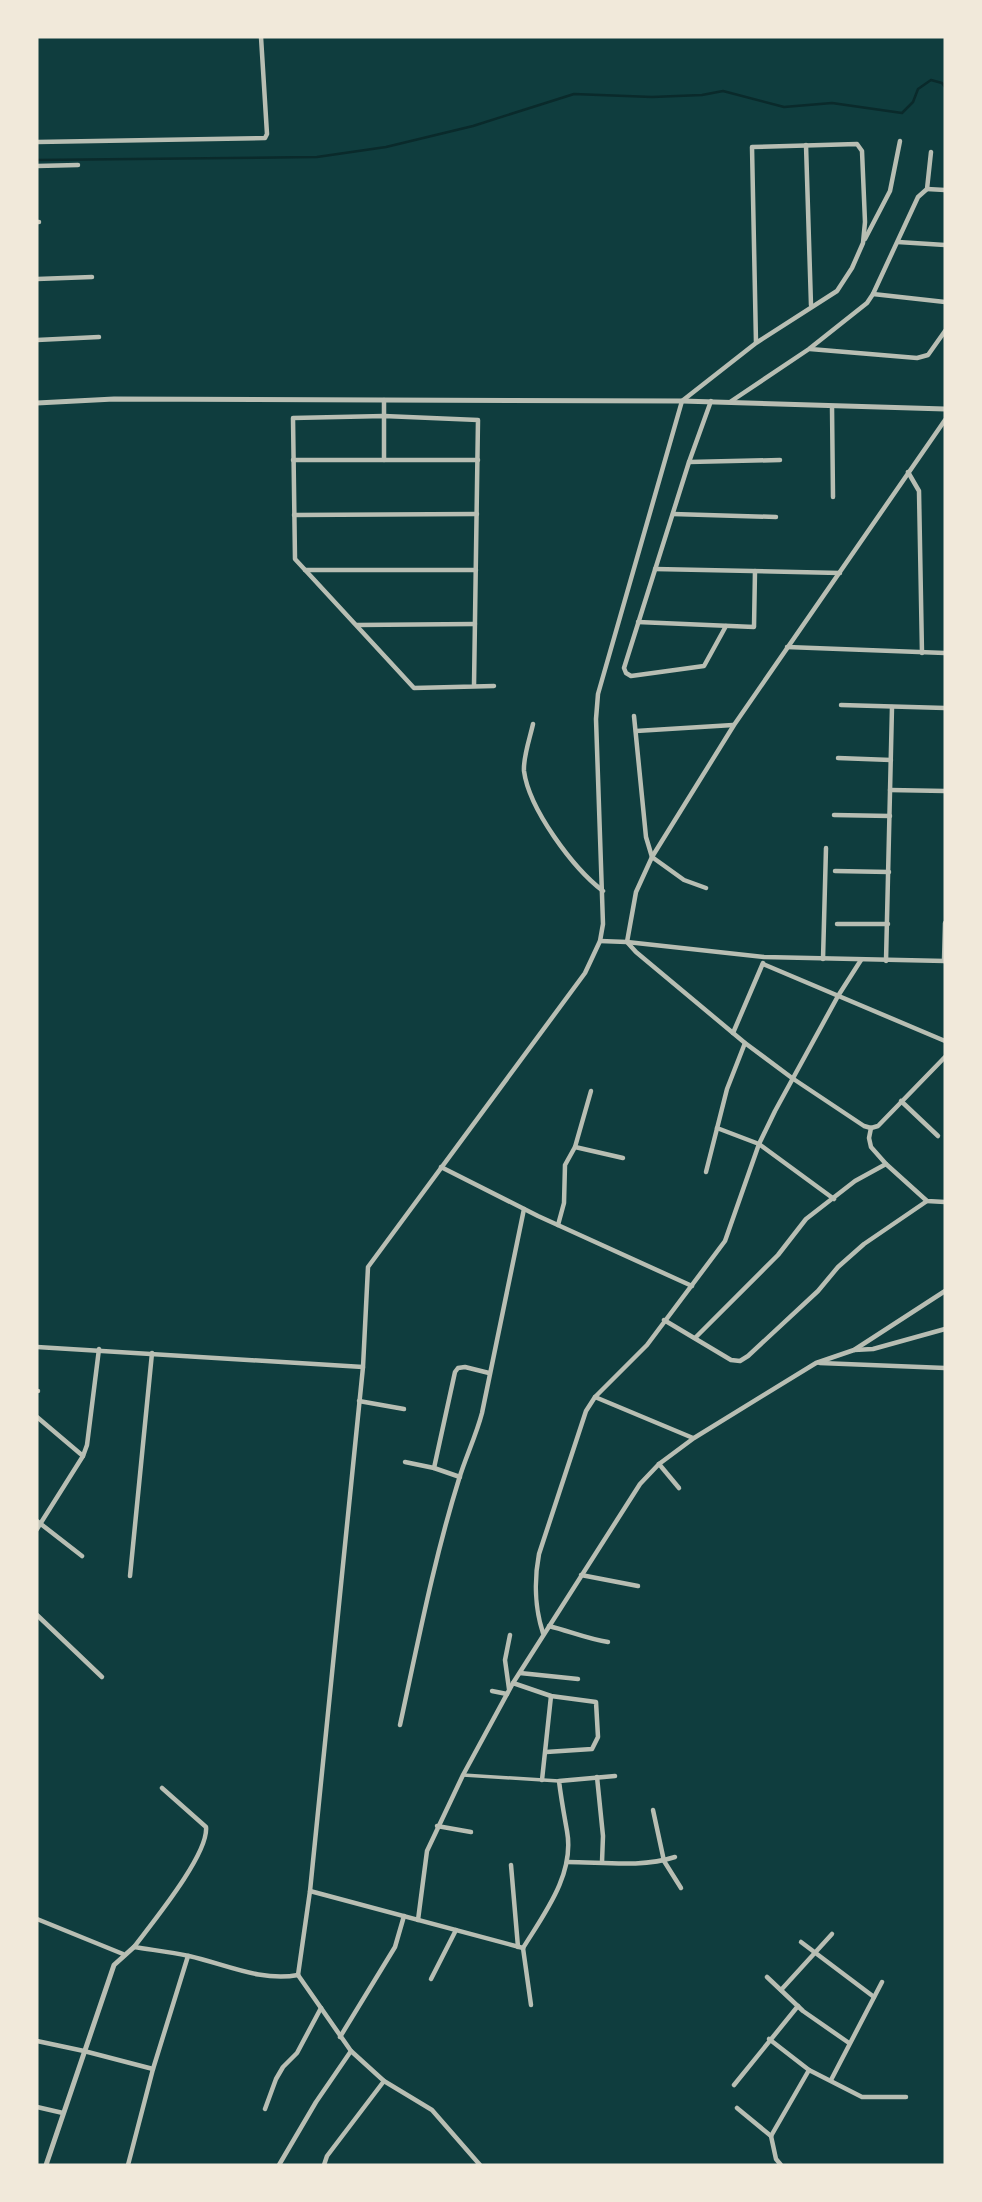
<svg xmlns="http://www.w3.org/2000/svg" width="982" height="2202" viewBox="0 0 982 2202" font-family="'Playfair Display',serif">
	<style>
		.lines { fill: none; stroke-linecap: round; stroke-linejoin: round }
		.stream { stroke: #0a2a2b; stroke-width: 2.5 }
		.pedestrian { stroke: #b8beb3; stroke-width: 3.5 }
		.minor { stroke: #b8beb3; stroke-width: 4.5 }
		.tertiary { stroke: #b8beb3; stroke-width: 5 }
	</style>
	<rect width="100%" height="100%" fill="#0f3d3e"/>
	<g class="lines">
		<path class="stream" d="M37,160L317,157L386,147L473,126L574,94L652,97L702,95L723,91L784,107L832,103L902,113L913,102L918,89L931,80L942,83L945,87"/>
		<path class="pedestrian" d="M463,1775L559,1781"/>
		<g class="minor">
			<path d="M37,142L265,138L267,134L261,37"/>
			<path d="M806,145L811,305"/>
			<path d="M37,166L78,165"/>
			<path d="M927,189L945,190"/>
			<path d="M37,222H39"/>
			<path d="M865,239L890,191L900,141"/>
			<path d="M898,242L945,245"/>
			<path d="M37,279L92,277"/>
			<path d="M873,294L945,302"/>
			<path d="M37,340L99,337"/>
			<path d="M810,349L917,358L928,355L945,331"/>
			<path d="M384,400V460"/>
			<path d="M711,401L689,462L624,668L626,673L631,676L704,666L726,626"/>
			<path d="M730,402L809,349L867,303L873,294L918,197L927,189L931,152"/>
			<path d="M832,407L833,497"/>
			<path d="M293,460H478"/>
			<path d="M689,462L780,460"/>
			<path d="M908,472L919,491L922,653"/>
			<path d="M673,514L776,517"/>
			<path d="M294,515L477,514"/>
			<path d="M655,569L840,573"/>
			<path d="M305,570H476"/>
			<path d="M638,622L754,627L755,571"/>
			<path d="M357,625L475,624"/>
			<path d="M787,647L945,653"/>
			<path d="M474,686L478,420L384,416L293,418L295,559L414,688L494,686"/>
			<path d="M841,705L945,708"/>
			<path d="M634,716L646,837L652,857L684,880L706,888"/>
			<path d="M533,724C530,738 523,757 524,771C529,809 573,868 603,891"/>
			<path d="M636,731L733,725"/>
			<path d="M838,758L891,760"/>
			<path d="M890,790L945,791"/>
			<path d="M834,815L890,816"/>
			<path d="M835,871L889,872"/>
			<path d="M837,924H888"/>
			<path d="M600,941L627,942L764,957L945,961"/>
			<path d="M823,959L826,848"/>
			<path d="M886,961L892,707"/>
			<path d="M944,961L945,923"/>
			<path d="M763,964L945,1041"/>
			<path d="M733,1033L763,963"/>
			<path d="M901,1101L938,1136"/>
			<path d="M717,1128L759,1144L834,1199"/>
			<path d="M871,1128L864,1126L792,1078L745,1043L636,952L627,942L636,892L652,857L734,725L945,420"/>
			<path d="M871,1128L869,1138L871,1147L886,1164L927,1201L945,1202"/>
			<path d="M871,1128L878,1126L945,1057"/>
			<path d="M575,1147L623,1158"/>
			<path d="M441,1167L538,1216L692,1286"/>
			<path d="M706,1172L727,1089L745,1043"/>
			<path d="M558,1225L564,1203L565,1165L575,1147L591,1091"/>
			<path d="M664,1320L731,1360L740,1361L748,1356L818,1291L838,1267L864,1244L927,1201"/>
			<path d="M695,1338L778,1255L806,1219L855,1181L886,1164"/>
			<path d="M37,1347L363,1367"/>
			<path d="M854,1350L873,1349L945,1329"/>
			<path d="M820,1363L945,1368"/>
			<path d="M37,1391H38"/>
			<path d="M595,1397L693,1438"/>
			<path d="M359,1401L404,1409"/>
			<path d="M37,1417L83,1456"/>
			<path d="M405,1462L434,1468L460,1477"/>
			<path d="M659,1464L679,1488"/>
			<path d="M434,1468L455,1372L458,1368L465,1367L489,1373"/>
			<path d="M37,1521L82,1556"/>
			<path d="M37,1529L83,1456L87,1445L99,1349"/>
			<path d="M581,1575L638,1586"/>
			<path d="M130,1576L152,1353"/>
			<path d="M37,1615L102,1677"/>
			<path d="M549,1626C569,1631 588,1639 608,1642"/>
			<path d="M543,1633C535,1609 534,1580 539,1554L586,1411L595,1397L647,1345L725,1241L759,1144L775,1111L838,996L861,960"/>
			<path d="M520,1673L578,1679"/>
			<path d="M513,1683L551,1696L596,1702L598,1737L592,1749L546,1752"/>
			<path d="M509,1689L505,1660L510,1635"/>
			<path d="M492,1691L507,1694"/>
			<path d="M400,1725C418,1642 434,1559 459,1479C466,1456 476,1436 482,1413L524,1209"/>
			<path d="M597,1777L603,1836L602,1862"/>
			<path d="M542,1780L551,1696"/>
			<path d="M162,1788L206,1827C209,1854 152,1923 134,1947C152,1950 171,1952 189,1956C225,1964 261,1982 298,1975"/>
			<path d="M653,1810L664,1861L681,1888"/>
			<path d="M437,1826L471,1832"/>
			<path d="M567,1862C602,1862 641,1868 675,1857"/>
			<path d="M511,1865L518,1947"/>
			<path d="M310,1891L523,1948"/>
			<path d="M37,1919L123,1954"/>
			<path d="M418,1920L427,1851L463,1775L513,1683L640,1484L659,1464L694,1438L816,1363L854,1350L945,1291"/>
			<path d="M801,1942L874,1997"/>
			<path d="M523,1948C544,1914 575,1874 567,1831C564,1814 561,1798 559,1781L615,1776"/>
			<path d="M523,1948L531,2005"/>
			<path d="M298,1975L310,1891L363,1367L368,1267L585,973L600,941L603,924L596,719L598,694L682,401L756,343L837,291L852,268L863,243L865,222L862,151L857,144L752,147L756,343"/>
			<path d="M298,1975L351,2051L384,2081L432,2110L480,2165"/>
			<path d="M767,1977L803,2011L849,2043"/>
			<path d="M431,1979L456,1930"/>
			<path d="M781,1990L832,1934"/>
			<path d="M340,2037L395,1947L404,1916"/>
			<path d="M769,2039L809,2070L862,2097H906"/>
			<path d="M37,2041L84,2051L153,2069"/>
			<path d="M831,2080L882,1982"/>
			<path d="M734,2085L798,2006"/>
			<path d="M37,2107L63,2113"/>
			<path d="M737,2108L771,2136"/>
			<path d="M265,2109L276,2079L283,2067L297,2053L321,2008"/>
			<path d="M771,2136L809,2070"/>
			<path d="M771,2136L776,2159L781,2165"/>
			<path d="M128,2165L153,2069L188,1956"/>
			<path d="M279,2165L316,2102L351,2051"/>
			<path d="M324,2165L327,2156L384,2081"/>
		</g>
		<g class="tertiary">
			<path d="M37,403L114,399L682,401L945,409"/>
			<path d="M46,2165L114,1965L134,1947"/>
		</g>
	</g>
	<rect width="982" height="2202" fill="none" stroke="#f1e9da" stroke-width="77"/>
</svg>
